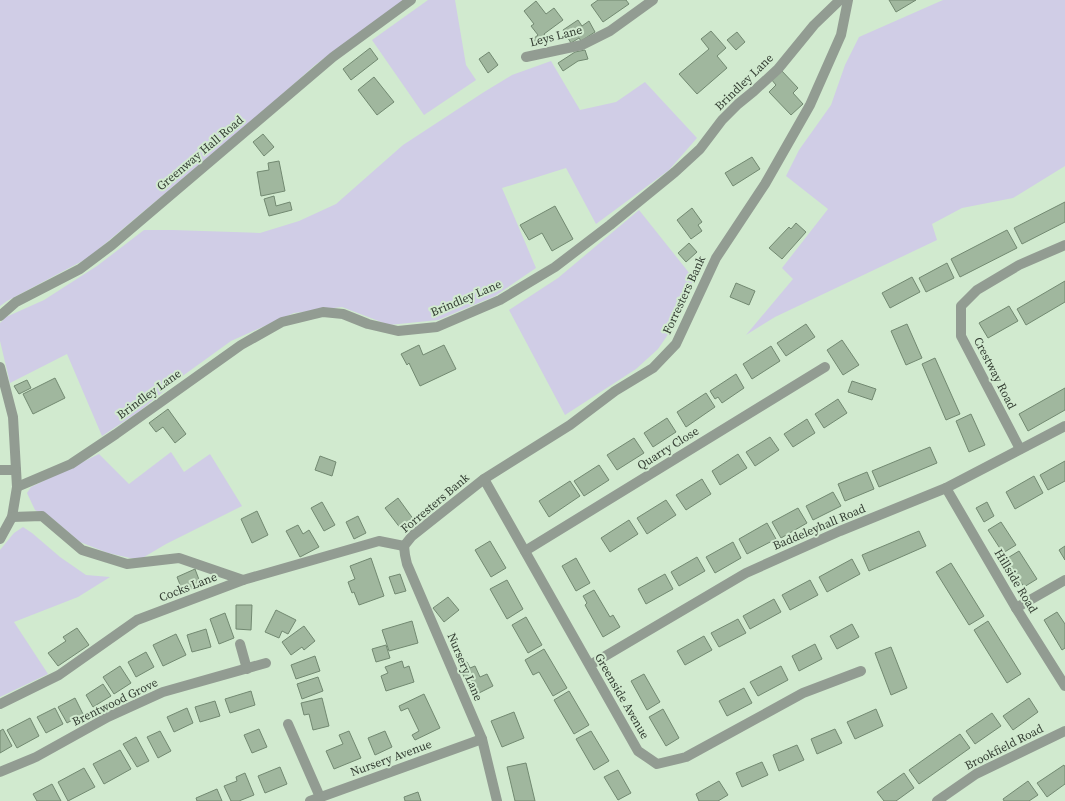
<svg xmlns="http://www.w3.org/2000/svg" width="1065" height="801" viewBox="0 0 1065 801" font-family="'Source Serif 4',serif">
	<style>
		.green { fill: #d0cde6 }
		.building { fill: #a0b79e; stroke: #728971 }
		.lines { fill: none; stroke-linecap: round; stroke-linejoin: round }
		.minor { stroke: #929c92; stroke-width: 10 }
		.labels { text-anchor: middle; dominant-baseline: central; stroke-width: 4; stroke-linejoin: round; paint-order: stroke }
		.street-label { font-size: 12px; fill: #353f34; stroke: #d1eacf }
	</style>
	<rect width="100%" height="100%" fill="#d1eacf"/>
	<g class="green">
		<path d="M0,0H404L315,65L266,109L88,258L7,301L0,306Z"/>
		<path d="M428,0H455L466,65L476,80L424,115L372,40Z"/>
		<path d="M943,0H1065V166L1013,198L962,208L932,224L937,240L775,317L746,335L793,279L782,268L828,209L786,176L799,150L831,105L845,65L859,37Z"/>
		<path d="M551,61L580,110L616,102L645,82L697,138L669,170L596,224L566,168L502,188L536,268L495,296L438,320L389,325L342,307L294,313L280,319L231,341L177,380L140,411L102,436L67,354L10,383L0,341V323L6,317L44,300L97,266L144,230H173L260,233L299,221L336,204L403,145L484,92L512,75Z"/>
		<path d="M639,210L694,279L680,317L658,349L636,369L565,415L509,310L558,278Z"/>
		<path d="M171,452L184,472L210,454L242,506L166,544L139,560L108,553L80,542L53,519L35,510L27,493L31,487L99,454L129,484Z"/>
		<path d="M23,527L32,533L60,557L86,575L110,577L78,597L14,622L48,674L0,697V550L14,533Z"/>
	</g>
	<g class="building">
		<path d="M598,0H626L629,4L603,22L591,5Z"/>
		<path d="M889,0H916L896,12Z"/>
		<path d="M536,1L546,14L554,8L563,20L544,34L547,39L538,46L533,39L538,35L531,26L534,24L524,11Z"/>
		<path d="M578,20L582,26L589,21L595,32L581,41L579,38L571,43L563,30Z"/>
		<path d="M711,31L726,48L717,56L727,68L697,94L679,74L709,49L701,39Z"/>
		<path d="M737,32L745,42L736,50L727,40Z"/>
		<path d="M370,48L378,59L351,80L343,69Z"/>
		<path d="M585,50L588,59L578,61L563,71L558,63L575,52Z"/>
		<path d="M489,52L498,65L488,73L479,59Z"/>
		<path d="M781,70L798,88L793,93L803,104L791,115L769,92L776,85L771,79Z"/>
		<path d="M374,77L394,102L377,115L358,90Z"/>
		<path d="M263,134L274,147L264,156L253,142Z"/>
		<path d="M752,157L760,169L733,186L725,173Z"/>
		<path d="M279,161L285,191L261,196L257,172L269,170L268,163Z"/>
		<path d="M274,196L276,206L290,202L292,210L269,216L264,199Z"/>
		<path d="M1065,202V222L1022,244L1014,228Z"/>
		<path d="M555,206L573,239L552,251L542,233L529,240L520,225Z"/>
		<path d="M692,208L702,222L698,225L702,231L691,239L677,220Z"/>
		<path d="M796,223L806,232L782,259L769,248L789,227L791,229Z"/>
		<path d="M1007,230L1017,248L960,277L951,259Z"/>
		<path d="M689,243L697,252L686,262L678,253Z"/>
		<path d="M947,263L954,278L926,292L919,278Z"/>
		<path d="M912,277L920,292L890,308L882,293Z"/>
		<path d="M1065,281V302L1026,325L1017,309Z"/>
		<path d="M736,283L755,291L749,305L730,297Z"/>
		<path d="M1009,306L1018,321L988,338L979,323Z"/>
		<path d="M806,324L815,337L786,356L777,343Z"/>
		<path d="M907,324L922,358L906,365L891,331Z"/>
		<path d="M842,340L859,365L843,375L827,350Z"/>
		<path d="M419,345L423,355L444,345L456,369L420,386L409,363L407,365L401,354Z"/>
		<path d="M771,346L780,361L752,379L743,364Z"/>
		<path d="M935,358L960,414L946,420L922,364Z"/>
		<path d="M736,374L744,388L722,403L718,397L715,399L710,391Z"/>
		<path d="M55,378L65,398L33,414L23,394Z"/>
		<path d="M27,380L31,388L19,394L14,386Z"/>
		<path d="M852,381L876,389L872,400L848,392Z"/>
		<path d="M1065,388V410L1028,431L1019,414Z"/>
		<path d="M706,393L715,407L686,427L677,412Z"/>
		<path d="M838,399L847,413L824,428L815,414Z"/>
		<path d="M168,409L186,434L175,443L163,427L156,432L149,423Z"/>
		<path d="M971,414L985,445L969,452L956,421Z"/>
		<path d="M667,418L676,432L653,447L644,433Z"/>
		<path d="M807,419L815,433L793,447L784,434Z"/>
		<path d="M770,437L779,450L755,466L746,452Z"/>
		<path d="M634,438L644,453L617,470L607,455Z"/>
		<path d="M930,447L937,463L879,487L872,471Z"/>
		<path d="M738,454L747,468L720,485L712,471Z"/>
		<path d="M320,456L336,462L332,476L315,470Z"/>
		<path d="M1065,461V481L1048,490L1040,475Z"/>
		<path d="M599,465L609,480L584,496L574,481Z"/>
		<path d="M867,472L874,489L845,501L838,484Z"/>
		<path d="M1034,476L1043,493L1015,509L1006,492Z"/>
		<path d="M702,479L711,494L686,510L676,495Z"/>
		<path d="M570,481L580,496L549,517L539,501Z"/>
		<path d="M833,492L841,506L813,520L806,506Z"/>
		<path d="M398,498L414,520L401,529L385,508Z"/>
		<path d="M666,500L676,515L647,534L637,518Z"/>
		<path d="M322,502L335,525L324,531L311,508Z"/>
		<path d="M987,502L994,516L984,522L976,508Z"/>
		<path d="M798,508L807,523L781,538L772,522Z"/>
		<path d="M257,511L268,535L252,543L241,519Z"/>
		<path d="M358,516L366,533L354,539L346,522Z"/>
		<path d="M629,520L638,534L610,552L601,538Z"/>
		<path d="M1001,522L1016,545L1003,553L988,530Z"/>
		<path d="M767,523L776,539L747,554L739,539Z"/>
		<path d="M298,525L303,534L309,530L319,547L300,557L286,531Z"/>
		<path d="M919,531L926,546L869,571L862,555Z"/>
		<path d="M490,541L506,568L491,577L475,550Z"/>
		<path d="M733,542L741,558L715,573L706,557Z"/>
		<path d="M1065,546V560L1059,550Z"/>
		<path d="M1019,551L1037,579L1024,587L1006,559Z"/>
		<path d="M697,557L705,571L679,586L671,572Z"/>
		<path d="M371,558L384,596L359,605L354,592L352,593L348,582L355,579L350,566Z"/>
		<path d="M576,558L590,583L576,591L562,566Z"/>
		<path d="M852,559L860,574L827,592L819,577Z"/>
		<path d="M951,563L984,616L969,625L936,572Z"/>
		<path d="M195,569L201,585L183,592L177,577Z"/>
		<path d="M400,574L406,591L395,594L389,577Z"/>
		<path d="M665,574L673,589L646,604L638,589Z"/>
		<path d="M507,580L523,609L507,619L490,589Z"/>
		<path d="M810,580L818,595L790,610L782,595Z"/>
		<path d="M594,590L610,617L613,615L620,627L603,637L585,605L587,603L583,596Z"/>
		<path d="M448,597L459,610L444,622L433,608Z"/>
		<path d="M774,599L781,612L750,629L743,616Z"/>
		<path d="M236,605H252L251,630L236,629Z"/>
		<path d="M276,610L296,620L288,634L282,631L279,638L265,632Z"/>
		<path d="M1057,612L1065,624V648L1062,650L1044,620Z"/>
		<path d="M225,613L234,638L219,644L210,619Z"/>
		<path d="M526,617L542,645L528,653L512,625Z"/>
		<path d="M738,619L746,633L719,647L711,633Z"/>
		<path d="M412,621L418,643L389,651L382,630Z"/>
		<path d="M988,621L1021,674L1007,683L974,630Z"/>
		<path d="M852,624L859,637L837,649L830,636Z"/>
		<path d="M304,626L315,641L304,650L302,647L291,655L282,642Z"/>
		<path d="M77,628L89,645L58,666L48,653L66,641L63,637Z"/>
		<path d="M206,629L211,647L192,652L187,635Z"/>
		<path d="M176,634L186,655L163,666L153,645Z"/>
		<path d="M704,636L712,650L685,665L677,651Z"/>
		<path d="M815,644L822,659L799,671L792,656Z"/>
		<path d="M386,645L390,658L376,662L372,649Z"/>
		<path d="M891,647L907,688L891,695L875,653Z"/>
		<path d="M544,649L567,688L553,696L539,672L533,675L525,660Z"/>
		<path d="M146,652L154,667L136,677L128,662Z"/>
		<path d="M315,656L320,671L296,679L291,665Z"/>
		<path d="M402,661L404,668L409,666L414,682L386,691L381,676L388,673L385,667Z"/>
		<path d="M467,662L470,668L475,666L480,677L487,674L493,686L473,696L459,666Z"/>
		<path d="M120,666L131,683L114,694L103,677Z"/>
		<path d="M781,666L788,680L758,696L750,682Z"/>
		<path d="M644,674L660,702L647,710L631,681Z"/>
		<path d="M318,677L323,691L302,699L297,684Z"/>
		<path d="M103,684L111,696L93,707L86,695Z"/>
		<path d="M744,688L752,703L727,716L719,701Z"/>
		<path d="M251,691L255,705L230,713L225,699Z"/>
		<path d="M569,691L589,725L574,734L554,700Z"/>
		<path d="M424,694L440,728L415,740L412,735L419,731L408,708L401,711L399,706Z"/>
		<path d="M75,698L83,714L67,723L58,707Z"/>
		<path d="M322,698L329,726L313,730L309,714L304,715L301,703Z"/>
		<path d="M1029,698L1038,712L1013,730L1003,716Z"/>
		<path d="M215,701L220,716L200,722L195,707Z"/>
		<path d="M55,708L63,724L46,733L37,717Z"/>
		<path d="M187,708L193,723L174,732L167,717Z"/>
		<path d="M663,709L679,738L666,746L649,717Z"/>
		<path d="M876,709L883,726L855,739L847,722Z"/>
		<path d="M514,712L524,738L502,747L491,721Z"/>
		<path d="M992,713L1001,726L975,744L966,731Z"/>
		<path d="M30,718L39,736L17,748L7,730Z"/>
		<path d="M3,729L12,746L0,753V731Z"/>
		<path d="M259,729L267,747L252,753L244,735Z"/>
		<path d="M835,729L842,743L817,754L811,739Z"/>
		<path d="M160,731L171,751L158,758L147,737Z"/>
		<path d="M349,731L361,758L334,769L326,751L343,744L339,735Z"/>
		<path d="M385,731L392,747L375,755L368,738Z"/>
		<path d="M591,731L609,761L594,770L576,739Z"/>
		<path d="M960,734L970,748L919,784L909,770Z"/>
		<path d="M136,737L149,761L137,767L123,744Z"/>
		<path d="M797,745L804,760L779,771L773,755Z"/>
		<path d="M120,750L131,769L104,784L93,764Z"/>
		<path d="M762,762L768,775L742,787L736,773Z"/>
		<path d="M526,763L535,801H515L507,767Z"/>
		<path d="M1064,765L1065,767V784L1047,797L1037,783Z"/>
		<path d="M280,767L287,784L265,793L258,776Z"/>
		<path d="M84,768L95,787L68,801L58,782Z"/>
		<path d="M618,770L631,793L618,800L604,777Z"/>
		<path d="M245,773L254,795L239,801H231L224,786L237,781L236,777Z"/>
		<path d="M904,773L914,788L896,801H884L877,792Z"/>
		<path d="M719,781L728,795L718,801H699L696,794Z"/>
		<path d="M1028,781L1038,795L1029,801H1004L1003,799Z"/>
		<path d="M52,784L61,801H37L33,794Z"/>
		<path d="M217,789L222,801H197L196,798Z"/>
		<path d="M418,792L421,801H405L404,797Z"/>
	</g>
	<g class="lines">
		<g class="minor">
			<path d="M526,57L582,45L610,31L653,0"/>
			<path d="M0,316L16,302L80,269L112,245L333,57L411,0"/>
			<path d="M0,367L13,417L17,487L12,517L0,539"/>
			<path d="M1020,449L961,336V306L977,290L1019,265L1065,245"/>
			<path d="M0,470H16"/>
			<path d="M484,479L638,751L657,764L686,757L803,693L861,671"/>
			<path d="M17,487L71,464L116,434L241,345L282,322L323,312L343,314L368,324L398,331L437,327L500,300L555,267L610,225L675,172L700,149L722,120L738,104L754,91L778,69L814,25L840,0"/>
			<path d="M946,488L1016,608L1065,686"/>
			<path d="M12,517L42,516L82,550L127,564L179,558L243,580"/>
			<path d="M404,546L412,536L484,479L570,425L615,391L653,368L676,344L716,258L765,184L810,105L841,35L848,0"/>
			<path d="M404,546L405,555L407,564L482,739L497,801"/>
			<path d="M525,551L825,367"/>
			<path d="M1016,608L1065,580"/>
			<path d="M240,644L247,669"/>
			<path d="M590,665L746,573L840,531L946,488L1065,426"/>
			<path d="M0,704L59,675L137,620L243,580L379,541L404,546"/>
			<path d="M288,724L320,797"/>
			<path d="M0,772L36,757L108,717L163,692L266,663"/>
			<path d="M310,801L482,739"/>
			<path d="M937,801L976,774L1065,731"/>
		</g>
	</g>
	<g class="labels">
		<g class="street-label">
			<text transform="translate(556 36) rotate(-14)">Leys Lane</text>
			<text transform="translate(744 82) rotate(-44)">Brindley Lane</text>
			<text transform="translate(200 153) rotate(-40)">Greenway Hall Road</text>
			<text transform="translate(684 295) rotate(-65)">Forresters Bank</text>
			<text transform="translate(466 298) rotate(-23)">Brindley Lane</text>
			<text transform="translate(995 373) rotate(63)">Crestway Road</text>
			<text transform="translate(149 394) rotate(-36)">Brindley Lane</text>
			<text transform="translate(668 448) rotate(-32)">Quarry Close</text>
			<text transform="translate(435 503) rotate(-40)">Forresters Bank</text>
			<text transform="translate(819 527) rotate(-23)">Baddeleyhall Road</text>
			<text transform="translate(1016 581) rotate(59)">Hillside Road</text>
			<text transform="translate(188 587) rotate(-21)">Cocks Lane</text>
			<text transform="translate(465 667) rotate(67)">Nursery Lane</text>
			<text transform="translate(622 696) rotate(60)">Greenside Avenue</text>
			<text transform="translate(115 702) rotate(-26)">Brentwood Grove</text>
			<text transform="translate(1004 747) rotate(-27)">Brookfield Road</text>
			<text transform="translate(391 758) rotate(-20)">Nursery Avenue</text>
		</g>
	</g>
</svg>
